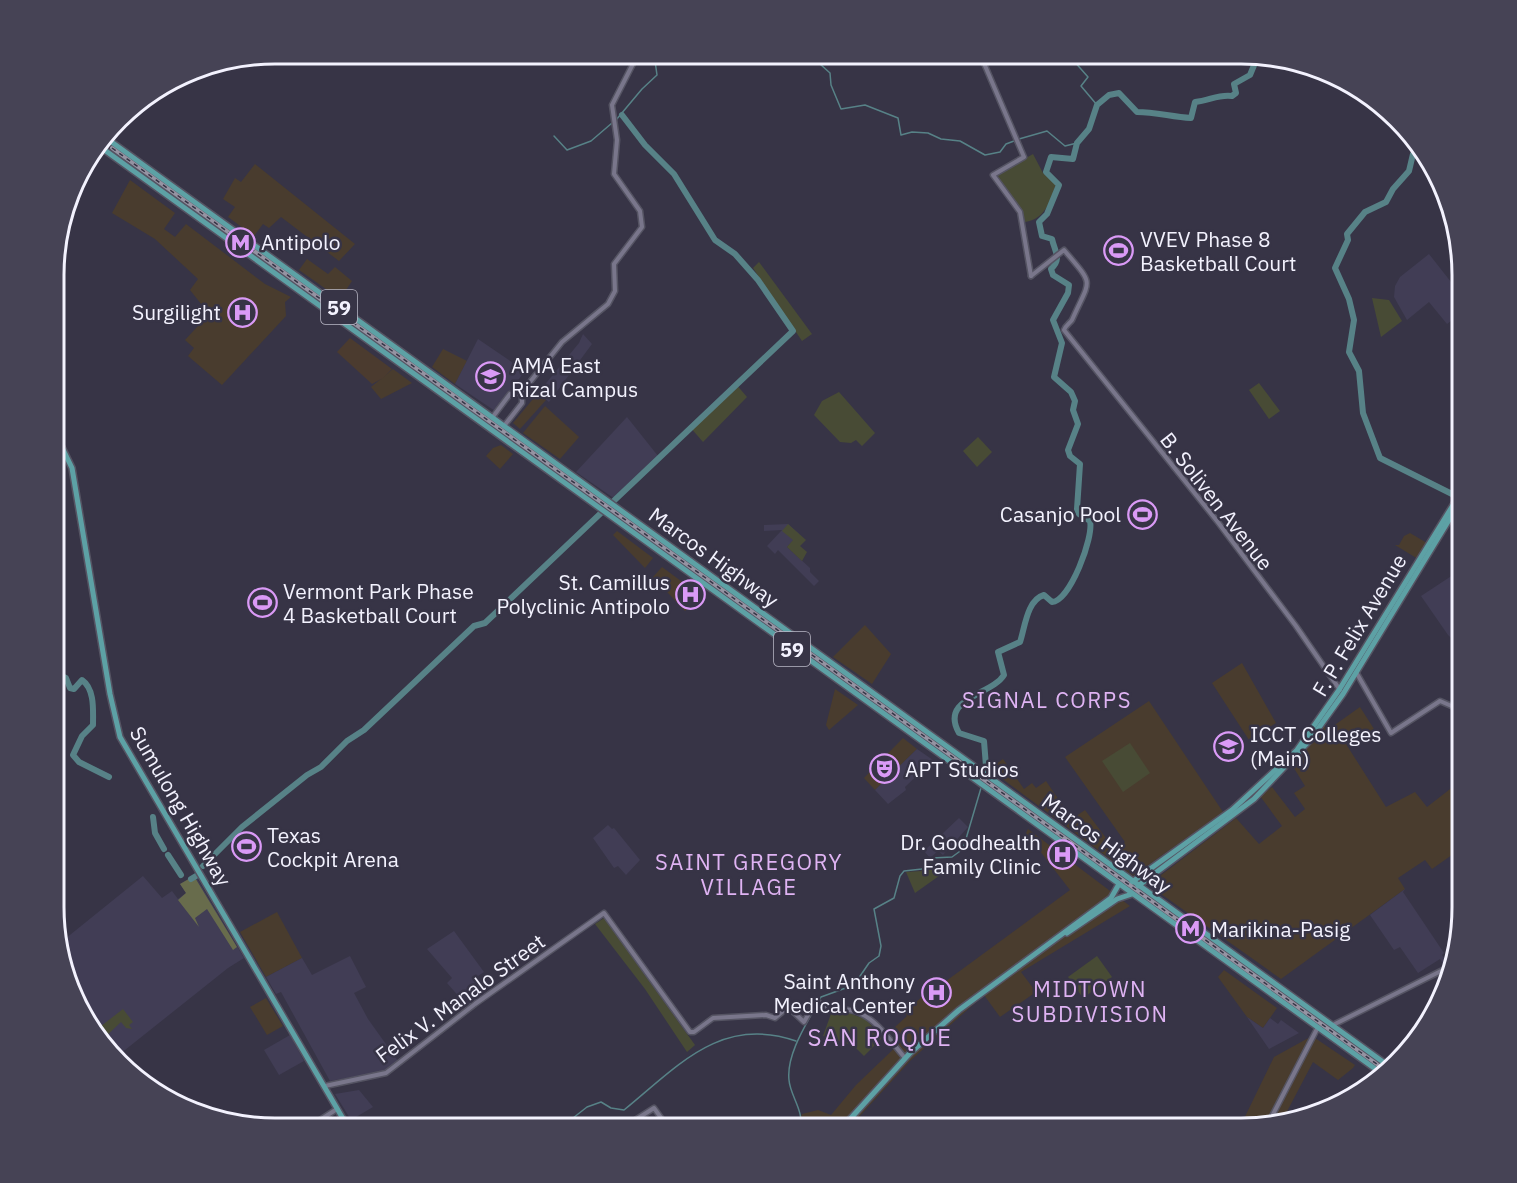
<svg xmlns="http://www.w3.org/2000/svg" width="1517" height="1183" viewBox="0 0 1517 1183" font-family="'IBM Plex Sans',sans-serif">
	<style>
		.commercial { fill: #493c2e }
		.built { fill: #413d55 }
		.medical { fill: #4b3b2f }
		.green { fill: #484b35 }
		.forest { fill: #686c4c }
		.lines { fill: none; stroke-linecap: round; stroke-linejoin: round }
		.stream { stroke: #578287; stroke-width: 1.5 }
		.river { stroke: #578287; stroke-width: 6 }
		.minor-casing { stroke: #555463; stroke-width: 7 }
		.major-casing { stroke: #555463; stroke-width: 8 }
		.minor { stroke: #79768b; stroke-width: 4 }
		.major { stroke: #5da1a5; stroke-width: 5 }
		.rail-casing { stroke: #9593a2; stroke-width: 4 }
		.rail { stroke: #373446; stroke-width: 1.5; stroke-dasharray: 4.5; stroke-linecap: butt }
		.labels { text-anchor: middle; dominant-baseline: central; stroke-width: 5; stroke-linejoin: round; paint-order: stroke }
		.shield { fill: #373446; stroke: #bbb9c7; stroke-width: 1.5 }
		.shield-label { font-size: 20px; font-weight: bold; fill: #f3f2fe }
		.poi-label { font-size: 21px; fill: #f3f2fe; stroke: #373446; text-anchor: start }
		.street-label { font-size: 21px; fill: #f3f2fe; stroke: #373446 }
		.neighbourhood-label { font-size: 22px; letter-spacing: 1.5px; fill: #dfb3f3; stroke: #373446 }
		.quarter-label { font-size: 24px; letter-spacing: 1.5px; fill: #dfb3f3; stroke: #373446 }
		.rim { fill: none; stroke: #f3f2fe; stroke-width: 3 }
	</style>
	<rect width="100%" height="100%" fill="#373446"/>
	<g class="commercial">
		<path d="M255,164L355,244L339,261L281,217L269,228L263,224L254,236L228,217L235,207L223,199L235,178L241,182Z"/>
		<path d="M130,180L175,213L164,229L175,237L186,224L265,284L291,297L285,302L286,316L222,385L188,356L194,348L185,340L209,314L190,290L198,279L155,239L112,213Z"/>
		<path d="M307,259L328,274L335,267L352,281L340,299L299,270Z"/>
		<path d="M443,349L467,361L455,384L432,367Z"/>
		<path d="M393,369L412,383L381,399L371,387Z"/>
		<path d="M538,393L546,400L520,429L513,423Z"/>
		<path d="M545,406L579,437L560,459L523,433Z"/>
		<path d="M501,445L513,454L500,469L486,456L493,448Z"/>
		<path d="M617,531L653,558L645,568L613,535Z"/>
		<path d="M1410,533L1427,543L1418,559L1395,545H1399L1404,536Z"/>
		<path d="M662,567L696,592L694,603L685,611L653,577Z"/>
		<path d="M865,625L891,654L872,684L833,657Z"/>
		<path d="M1242,663L1276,723L1249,740L1212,683Z"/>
		<path d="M835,689L858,705L829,730L826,725Z"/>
		<path d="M1149,701L1223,812L1133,876L989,769L1003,759L1024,789L1032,783L1036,788L1046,781L1072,819L1085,810L1115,850L1125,842L1065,757Z"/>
		<path d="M1360,707L1374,729L1346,744L1386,807L1415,792L1427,807L1463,779V840L1456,846L1459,850L1432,869L1425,860L1398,878L1405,889L1281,979L1154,889L1152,882L1236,818L1259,844L1282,826L1260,796L1272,787L1295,817L1305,809L1294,793L1305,786L1292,765L1324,726L1329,729Z"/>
		<path d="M903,738L917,749L875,790L864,778Z"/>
		<path d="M1028,829L1130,906L1021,972L1036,992L1000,1017L984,995L911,1060L848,1129H797L802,1114L818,1110L831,1115L856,1085L904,1039L895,1027L907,1016L905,1013L938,981L942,984L1070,890L1026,833Z"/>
		<path d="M277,912L302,958L266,977L240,932Z"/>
		<path d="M1224,970L1277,1008L1263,1028L1247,1017L1218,977Z"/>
		<path d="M266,998L283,1026L267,1035L250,1007Z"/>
		<path d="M1312,1036L1355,1065L1353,1068L1338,1080L1313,1062L1282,1121L1239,1129L1274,1057Z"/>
	</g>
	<g class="built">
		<path d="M1429,254L1451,282L1463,273V312L1447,324L1429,302L1407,320L1394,297L1395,286L1400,277Z"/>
		<path d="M583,334L592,344L549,402L538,393L579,343Z"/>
		<path d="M478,339L525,371L495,411L455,384Z"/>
		<path d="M627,417L658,456L615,499L576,472Z"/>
		<path d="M788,524L799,534L787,547L810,568V572L819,581L814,586L778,550L775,554L767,546L782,530L764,531V525Z"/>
		<path d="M1459,571L1463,572V649L1448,635L1421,596Z"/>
		<path d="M917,749L933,760L905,787L906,790L888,804L875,790Z"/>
		<path d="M959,818L968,827L943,855L938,851L930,858L924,851Z"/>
		<path d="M608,825L612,829L614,828L640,860L626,875L618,866L614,868L593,838Z"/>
		<path d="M195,875L244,958L228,968L125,1050L120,1054L113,1053L77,1006L60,943L143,876L162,898L172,891L178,899L186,893L180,884Z"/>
		<path d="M1405,889L1403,892L1444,953L1442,955L1449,965L1445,967L1440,959L1418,973L1400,947L1394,950L1370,915Z"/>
		<path d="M454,931L484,972L475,978L485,994L468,1007L447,983L452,978L427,949Z"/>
		<path d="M350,956L366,987L354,993L368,1019L398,1061L382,1072L330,1081L281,992L276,994L266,977L302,958L312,975Z"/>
		<path d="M1247,1017L1263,1028L1270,1018L1278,1024L1281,1020L1299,1033L1269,1049Z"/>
		<path d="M290,1035L304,1061L279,1075L264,1050Z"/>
		<path d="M359,1090L373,1107L351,1120L335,1094Z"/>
	</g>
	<path class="medical" d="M350,338L392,369L383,378L372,384L337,352Z"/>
	<g class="green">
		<path d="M1033,154L1043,173L1056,184C1050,202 1045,219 1025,222L1023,213L996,175Z"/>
		<path d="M759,262L812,334L802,341L753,268Z"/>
		<path d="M1372,298L1389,300L1402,321L1381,337Z"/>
		<path d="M735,383L747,397L703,442L690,427Z"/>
		<path d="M1259,383L1280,411L1269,419L1249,390Z"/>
		<path d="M839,392L875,433L862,446L856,440L851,443L840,442L814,415L822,401Z"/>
		<path d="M978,437L992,452L977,467L963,451Z"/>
		<path d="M788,524L806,540L800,546L807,552L802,561L787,547L793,540L782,531Z"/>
		<path d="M1130,743L1150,773L1123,792L1102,761Z"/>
		<path d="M931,863L939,876L915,893L906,872L921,871Z"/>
		<path d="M604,918L695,1045L687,1052L645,989L595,924Z"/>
		<path d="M1097,956L1112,977L1083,998L1068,977Z"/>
		<path d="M123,1009L133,1022L129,1025L132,1029L126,1028L121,1022L104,1038L96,1030Z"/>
		<path d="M838,1009L865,1019L883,1037L864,1056L854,1046L823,1036L832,1011Z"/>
	</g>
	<path class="forest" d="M194,876L237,947L233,950L207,909L195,918L199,927L178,900L186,893L180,884Z"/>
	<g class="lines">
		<g class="stream">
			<path d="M800,54L809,64H820L830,73L831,85L841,109L865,105L898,118L901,135L912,132L928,133L941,139L960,141L985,155L1000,152L1006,144L1014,141"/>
			<path d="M1074,54L1073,60L1088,77L1081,86L1097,105"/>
			<path d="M616,120L642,89L657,75L654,54"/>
			<path d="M554,136L567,150L591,141L612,123"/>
			<path d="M1019,139L1047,131L1065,146L1077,143"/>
			<path d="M559,1129L587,1107L601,1102L611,1108L624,1110C678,1066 721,1015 796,1041"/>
			<path d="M799,1129C806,1113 790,1096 789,1080C786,1053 809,1020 821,997L854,985L869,963L879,956L881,946L874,909L894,898L900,876L904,871L922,869L932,858L952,857L963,849L981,788"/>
		</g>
		<g class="river">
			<path d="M1417,150L1413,154L1409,171L1393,189L1386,202L1365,212L1347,234L1348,240L1335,268L1349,299L1354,320L1349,352L1359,371L1363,413L1380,458L1452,494L1463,508"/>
			<path d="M55,673L66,678L70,688L74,689L82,680C95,689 93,711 93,725L82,736L73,755L79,762L109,777"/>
			<path d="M986,766L984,741L959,733C939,698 992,695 1004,675L998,652L1020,642C1025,627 1027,600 1044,595L1052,602C1070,601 1094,537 1090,521L1079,514L1077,509L1080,464L1070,456L1068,450L1078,424L1073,410L1075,401L1071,392L1054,377L1062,343L1053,320L1068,293L1069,285L1053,275L1051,269C1062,259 1055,252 1052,239L1042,236L1039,222L1047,214L1059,185L1046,172L1051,157L1073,159L1077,143L1089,129L1097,105L1109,95L1119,93L1137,112C1156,112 1172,117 1191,118L1195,102C1209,101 1218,94 1232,96L1236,93L1234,84L1250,75L1257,58H1267L1275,63L1283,61"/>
			<path d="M153,817L155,833L164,849"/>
			<path d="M168,855L181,875"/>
			<path d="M203,866L242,827L307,775L321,767L347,741L364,730L474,626L485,623L793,331L758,280L735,254L715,240L674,174L645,145L622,115"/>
			<path d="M191,879L196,876"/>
		</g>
		<defs>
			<g id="minor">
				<path d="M980,54L1024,157L993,175L1020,212L1031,276"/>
				<path d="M1031,276L1064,250C1095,287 1091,277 1072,320C1070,323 1066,325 1064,330L1217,521L1296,626L1340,690"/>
				<path d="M492,418L510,394L522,392"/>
				<path d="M504,426L522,403V392L562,342L608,304L615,291L614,264L642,227L640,211L614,174L617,140L612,105L638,54"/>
				<path d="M1356,672L1391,733L1440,701L1463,711"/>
				<path d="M1333,1025L1453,965"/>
				<path d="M325,1086L386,1073L475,1004L604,913L690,1032H694L713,1018L766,1015L775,1018L788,1007L804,1022L816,1001C829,1010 842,1007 857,1012C877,1019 892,1043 905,1058"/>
				<path d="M1268,1124L1318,1027"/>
				<path d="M306,1129L337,1109"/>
				<path d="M586,1129L597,1124L616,1129"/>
				<path d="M621,1129L654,1108L669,1129"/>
			</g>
			<g id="major">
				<path d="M106,138L1390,1067"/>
				<path d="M99,146L1381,1073"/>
				<path d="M56,435L72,468L110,694L120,737L349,1129"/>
				<path d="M1132,882L1232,810L1297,750L1339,690L1463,489"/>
				<path d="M1138,886L1254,799L1310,740L1343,694L1463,497"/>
				<path d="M1067,933L1117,899L1132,894"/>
				<path d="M841,1129L910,1053L959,1010L1111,898L1119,884"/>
			</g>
		</defs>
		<use href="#minor" class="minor-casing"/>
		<use href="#major" class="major-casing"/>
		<use href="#minor" class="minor"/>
		<use href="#major" class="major"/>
		<defs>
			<path id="rail" d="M112,148L1385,1070"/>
		</defs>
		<use href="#rail" class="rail-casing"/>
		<use href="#rail" class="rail"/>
	</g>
	<defs>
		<symbol id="metro-ring" viewBox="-11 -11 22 22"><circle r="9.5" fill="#373446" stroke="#da9af6" stroke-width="1.5"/><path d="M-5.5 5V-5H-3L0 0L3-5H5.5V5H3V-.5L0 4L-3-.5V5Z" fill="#da9af6"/></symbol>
		<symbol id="stadium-ring" viewBox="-11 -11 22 22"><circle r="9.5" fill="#373446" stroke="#da9af6" stroke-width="1.5"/><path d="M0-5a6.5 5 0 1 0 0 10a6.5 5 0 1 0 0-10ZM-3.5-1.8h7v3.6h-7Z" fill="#da9af6"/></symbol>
		<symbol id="hospital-ring" viewBox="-11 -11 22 22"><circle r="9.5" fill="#373446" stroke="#da9af6" stroke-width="1.5"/><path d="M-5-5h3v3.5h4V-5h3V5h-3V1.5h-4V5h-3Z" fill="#da9af6"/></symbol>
		<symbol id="university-ring" viewBox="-11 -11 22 22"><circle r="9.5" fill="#373446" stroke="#da9af6" stroke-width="1.5"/><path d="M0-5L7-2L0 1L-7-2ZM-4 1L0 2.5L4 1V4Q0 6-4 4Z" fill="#da9af6"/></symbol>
		<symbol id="theatre-ring" viewBox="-11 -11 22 22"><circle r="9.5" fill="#373446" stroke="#da9af6" stroke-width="1.5"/><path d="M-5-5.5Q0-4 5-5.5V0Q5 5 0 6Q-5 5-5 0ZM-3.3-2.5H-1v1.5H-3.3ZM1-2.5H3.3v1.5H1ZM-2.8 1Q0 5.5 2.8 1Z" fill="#da9af6"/></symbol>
	</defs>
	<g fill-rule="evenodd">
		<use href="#metro-ring" x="224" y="226" width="33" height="33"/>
		<use href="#stadium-ring" x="1102" y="234" width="33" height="33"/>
		<use href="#hospital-ring" x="226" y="296" width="33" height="33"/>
		<use href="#university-ring" x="474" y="360" width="33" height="33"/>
		<use href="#stadium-ring" x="1126" y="498" width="33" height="33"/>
		<use href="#hospital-ring" x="674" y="578" width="33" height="33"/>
		<use href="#stadium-ring" x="246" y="586" width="33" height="33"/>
		<use href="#university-ring" x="1212" y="730" width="33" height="33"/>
		<use href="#theatre-ring" x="868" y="752" width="33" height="33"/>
		<use href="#stadium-ring" x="230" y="830" width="33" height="33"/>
		<use href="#hospital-ring" x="1046" y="838" width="33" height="33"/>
		<use href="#metro-ring" x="1174" y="912" width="33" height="33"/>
		<use href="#hospital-ring" x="920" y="976" width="33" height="33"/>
	</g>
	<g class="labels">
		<g class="shield">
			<rect x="321" y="290" width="36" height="34" rx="4.5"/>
			<rect x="774" y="632" width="36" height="34" rx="4.5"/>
		</g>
		<g class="shield-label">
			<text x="339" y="307">59</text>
			<text x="792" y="649">59</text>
		</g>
		<g class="poi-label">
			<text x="1140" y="239">VVEV Phase 8<tspan x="1140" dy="24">Basketball Court</tspan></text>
			<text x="261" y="242">Antipolo</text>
			<text x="221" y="312" text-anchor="end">Surgilight</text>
			<text x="511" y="365">AMA East<tspan x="511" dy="24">Rizal Campus</tspan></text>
			<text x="1121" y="514" text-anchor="end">Casanjo Pool</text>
			<text x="670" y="582" text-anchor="end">St. Camillus<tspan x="670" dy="24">Polyclinic Antipolo</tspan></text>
			<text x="283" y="591">Vermont Park Phase<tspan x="283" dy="24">4 Basketball Court</tspan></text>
			<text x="1250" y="734">ICCT Colleges<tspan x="1250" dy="24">(Main)</tspan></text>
			<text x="905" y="769">APT Studios</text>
			<text x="267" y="835">Texas<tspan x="267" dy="24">Cockpit Arena</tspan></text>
			<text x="1041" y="842" text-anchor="end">Dr. Goodhealth<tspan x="1041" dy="24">Family Clinic</tspan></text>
			<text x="1211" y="929">Marikina-Pasig</text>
			<text x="915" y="981" text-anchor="end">Saint Anthony<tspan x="915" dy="24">Medical Center</tspan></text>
		</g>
		<g class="street-label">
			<text transform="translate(1217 501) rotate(52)">B. Soliven Avenue</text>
			<text transform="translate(714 557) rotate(36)">Marcos Highway</text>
			<text transform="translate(1359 625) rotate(-59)">F. P. Felix Avenue</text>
			<text transform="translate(181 806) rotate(60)">Sumulong Highway</text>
			<text transform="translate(1107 843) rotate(36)">Marcos Highway</text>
			<text transform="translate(460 998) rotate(-36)">Felix V. Manalo Street</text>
		</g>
		<g class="neighbourhood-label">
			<text x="1047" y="699">SIGNAL CORPS</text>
			<text x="749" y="861">SAINT GREGORY<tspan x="749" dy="25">VILLAGE</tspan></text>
			<text x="1090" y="988">MIDTOWN<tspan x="1090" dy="25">SUBDIVISION</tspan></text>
		</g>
		<g class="quarter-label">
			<text x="880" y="1037">SAN ROQUE</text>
		</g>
	</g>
	<path d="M0 0H1517V1183H0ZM275 64H1241A211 211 0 0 1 1452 275V907A211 211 0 0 1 1241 1118H275A211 211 0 0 1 64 907V275A211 211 0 0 1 275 64Z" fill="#464355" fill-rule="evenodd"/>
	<path class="rim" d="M275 64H1241A211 211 0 0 1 1452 275V907A211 211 0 0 1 1241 1118H275A211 211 0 0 1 64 907V275A211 211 0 0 1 275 64Z"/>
</svg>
